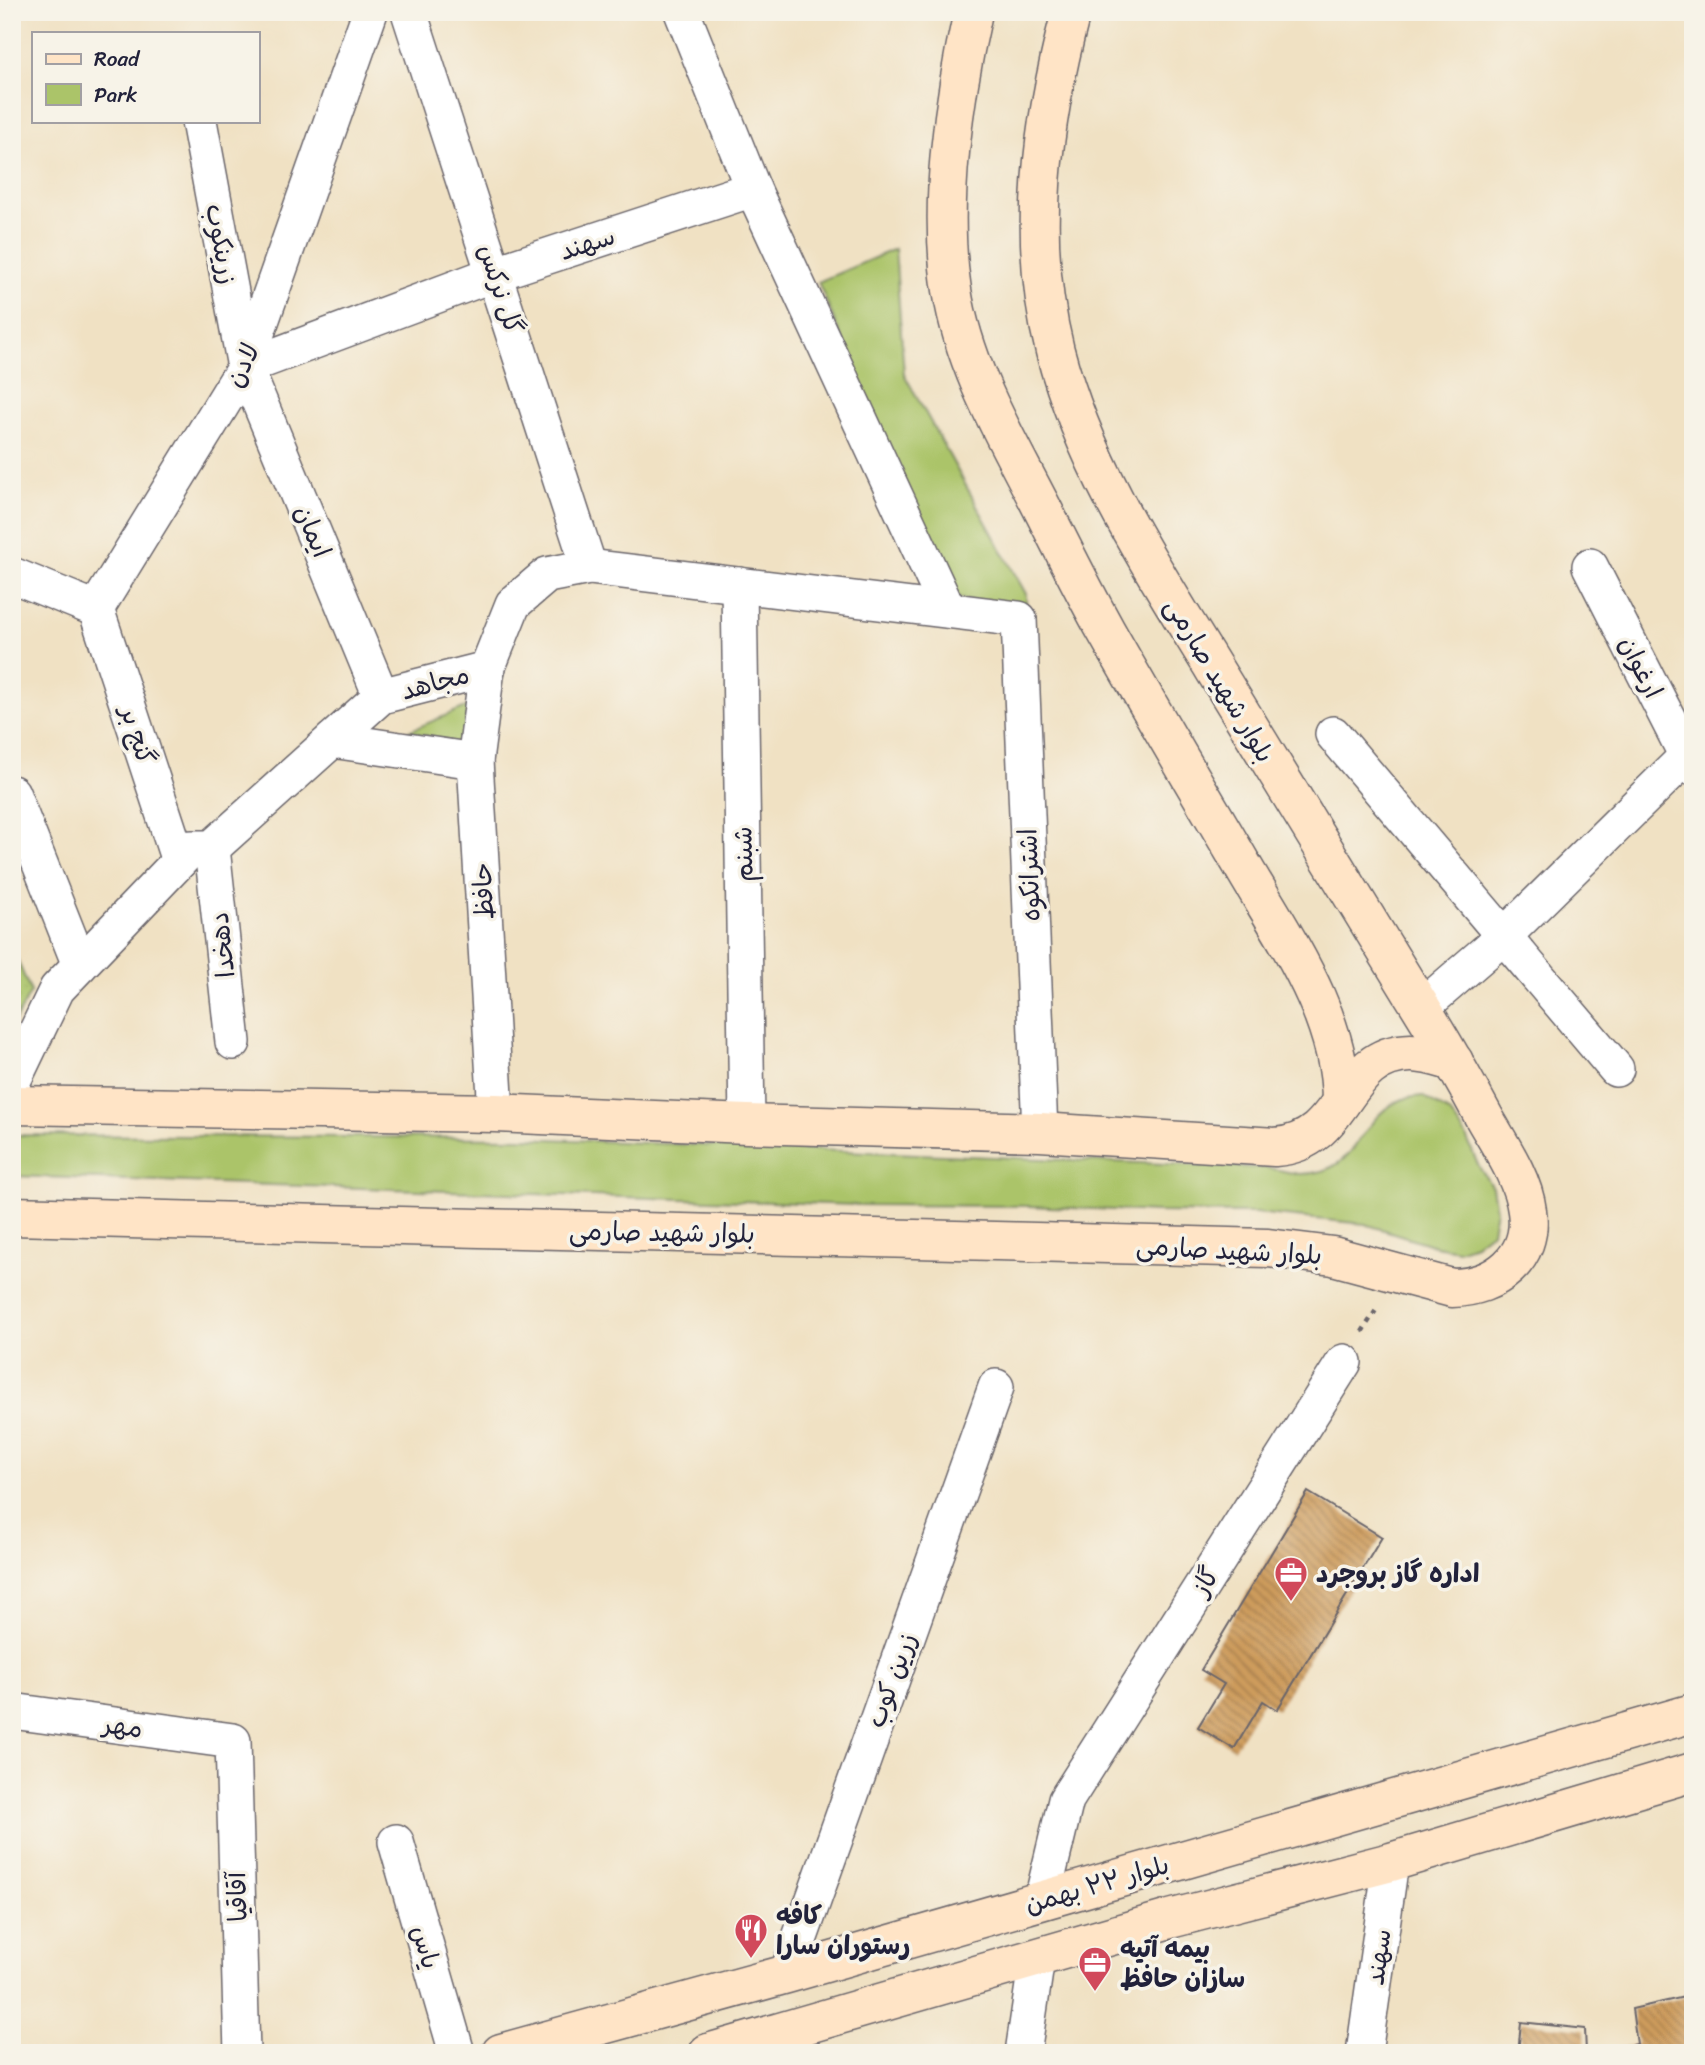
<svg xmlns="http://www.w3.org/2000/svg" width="1705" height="2065" viewBox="0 0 1705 2065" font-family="Sriracha,'Playpen Sans Arabic',sans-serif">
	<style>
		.green { fill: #abc469; stroke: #667352; stroke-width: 2 }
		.park { fill: url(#park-dots); stroke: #667352; stroke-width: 2 }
		.building { fill: url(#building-back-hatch) }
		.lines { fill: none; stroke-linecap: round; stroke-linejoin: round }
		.minor-casing { stroke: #6a656b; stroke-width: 38 }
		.secondary-casing { stroke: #6a656b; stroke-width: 41 }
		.path { stroke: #6a656b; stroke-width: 4.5; stroke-dasharray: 5 5; stroke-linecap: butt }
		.minor { stroke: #fff; stroke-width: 35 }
		.secondary { stroke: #ffe4c6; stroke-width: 38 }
		.labels { text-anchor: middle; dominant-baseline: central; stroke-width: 7; stroke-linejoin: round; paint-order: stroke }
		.street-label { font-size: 26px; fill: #22223b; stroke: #f7f3e8 }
		.poi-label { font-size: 26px; font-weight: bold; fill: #22223b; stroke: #f7f3e8; text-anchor: start }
	</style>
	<defs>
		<pattern id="park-dots" width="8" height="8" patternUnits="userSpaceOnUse" patternTransform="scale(1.75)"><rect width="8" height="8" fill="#abc469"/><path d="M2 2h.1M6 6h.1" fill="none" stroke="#93a85c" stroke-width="1.8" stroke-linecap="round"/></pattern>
		<pattern id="building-back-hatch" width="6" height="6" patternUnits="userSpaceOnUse" patternTransform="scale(1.75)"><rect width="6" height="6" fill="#cd9b5c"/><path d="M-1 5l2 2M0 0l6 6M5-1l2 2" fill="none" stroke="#a67e4d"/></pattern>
	</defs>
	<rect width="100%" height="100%" fill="#f7f3e8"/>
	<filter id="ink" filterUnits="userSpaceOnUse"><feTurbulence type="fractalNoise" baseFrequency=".0143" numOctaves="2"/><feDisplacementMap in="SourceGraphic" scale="14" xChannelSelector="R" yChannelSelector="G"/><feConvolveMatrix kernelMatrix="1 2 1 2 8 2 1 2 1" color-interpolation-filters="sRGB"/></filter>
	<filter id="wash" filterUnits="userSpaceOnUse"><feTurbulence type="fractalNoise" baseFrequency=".00686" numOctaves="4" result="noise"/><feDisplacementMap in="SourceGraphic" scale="28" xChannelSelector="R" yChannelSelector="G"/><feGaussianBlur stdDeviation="1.57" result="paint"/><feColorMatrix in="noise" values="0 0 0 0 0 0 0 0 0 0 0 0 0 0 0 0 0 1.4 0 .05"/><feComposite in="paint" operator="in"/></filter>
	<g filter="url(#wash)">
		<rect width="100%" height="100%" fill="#f0e1c3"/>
		<g class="green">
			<path d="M895,249L904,374L1026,594V613L952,597L818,282Z"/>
			<path d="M468,706L462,746L409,731Z"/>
			<path d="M1422,1096L1450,1113L1466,1136L1478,1165L1492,1187L1496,1210L1492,1231L1475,1244L1458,1250L1435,1246L1365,1224L1255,1213L1157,1212L1029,1206L856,1205L12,1176V1135L521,1138L1267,1168C1277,1169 1289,1173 1300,1174C1362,1174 1356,1118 1401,1100C1407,1097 1416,1097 1422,1096Z"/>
		</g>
		<path class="park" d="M14,953L31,992L12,1026V954Z"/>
		<g id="blocks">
			<g class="building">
				<path d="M1308,1492L1382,1537L1277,1710L1263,1701L1234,1749L1198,1727L1224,1684L1201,1670Z"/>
				<path d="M1693,1995V2053H1613V2050L1637,2044L1632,2009Z"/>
				<path d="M1521,2022L1585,2029L1586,2053H1518Z"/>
			</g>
		</g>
	</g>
	<g filter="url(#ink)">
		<use href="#blocks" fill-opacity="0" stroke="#6a656b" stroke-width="2"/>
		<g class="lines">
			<defs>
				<g id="minor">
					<path d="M409,12L589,567"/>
					<path d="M199,121L245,367L381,696"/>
					<path d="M753,189L948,610"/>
					<path d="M245,367L496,273L753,189L682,12"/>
					<path d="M1590,566L1693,768"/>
					<path d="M12,575L96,609L245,367L370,12"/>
					<path d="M739,585L747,1124"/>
					<path d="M96,609L179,861"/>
					<path d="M487,669L475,761L496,1113"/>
					<path d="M1333,734L1616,1069"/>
					<path d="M332,740L475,761"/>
					<path d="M12,793L80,965"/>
					<path d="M212,848L233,1042"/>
					<path d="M1421,1008L1503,937L1687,756"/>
					<path d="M12,1083L57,989L192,848H212L381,696L487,669L513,604L547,575L589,567L1019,619L1040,1132"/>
					<path d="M12,1711L233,1741L242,2053"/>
					<path d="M396,1842L457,2053"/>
					<path d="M1042,1900L1066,1800L1344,1362"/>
					<path d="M787,1974L996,1387"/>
					<path d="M1023,2053L1037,1958"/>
					<path d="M1364,2053L1391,1862"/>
				</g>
				<g id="secondary">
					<path d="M973,12C954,96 938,205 952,290C964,367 1005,436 1040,504C1062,547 1083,590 1106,631C1150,709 1196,786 1241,863C1283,936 1341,1015 1341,1102"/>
					<path d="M12,1105L496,1113L747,1124L1040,1132L1275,1147C1349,1142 1339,1054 1411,1053C1426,1053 1440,1058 1454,1062"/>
					<path d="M12,1216L1268,1248L1333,1256L1452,1288C1495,1287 1534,1259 1527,1211C1523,1179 1501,1147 1485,1119C1462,1076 1438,1034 1412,993C1345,885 1279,777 1214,669C1152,568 1085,466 1055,351C1026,237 1042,124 1071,12"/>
					<path d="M501,2053L787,1974L1693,1713"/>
					<path d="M708,2053L1166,1920L1391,1862L1693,1772"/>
				</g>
			</defs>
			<use href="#minor" class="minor-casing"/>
			<use href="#secondary" class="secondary-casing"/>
			<path class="path" d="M1362,1332L1378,1307"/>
			<use href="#minor" class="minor"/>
			<use href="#secondary" class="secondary"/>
		</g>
	</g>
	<defs>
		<symbol id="office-pin" viewBox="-11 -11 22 30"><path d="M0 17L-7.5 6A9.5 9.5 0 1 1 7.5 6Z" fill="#d1495b" stroke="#f7f3e8"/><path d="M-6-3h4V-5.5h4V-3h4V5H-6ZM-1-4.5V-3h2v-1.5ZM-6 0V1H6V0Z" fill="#fff"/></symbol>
		<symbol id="restaurant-pin" viewBox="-11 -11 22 30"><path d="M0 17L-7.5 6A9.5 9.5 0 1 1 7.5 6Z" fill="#d1495b" stroke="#f7f3e8"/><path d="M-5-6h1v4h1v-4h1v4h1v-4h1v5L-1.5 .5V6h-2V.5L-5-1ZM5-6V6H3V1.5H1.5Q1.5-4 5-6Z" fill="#fff"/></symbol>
	</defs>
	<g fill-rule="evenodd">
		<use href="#office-pin" x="1272" y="1554" width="38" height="52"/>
		<use href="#restaurant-pin" x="732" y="1911" width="38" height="52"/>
		<use href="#office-pin" x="1076" y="1944" width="38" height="52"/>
	</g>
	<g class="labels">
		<g class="street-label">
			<text transform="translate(587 243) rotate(-18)">سهند</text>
			<text transform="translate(222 244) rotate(80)">زرینکوب</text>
			<text transform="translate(501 289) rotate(72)">گل نرکس</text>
			<text transform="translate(242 365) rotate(-64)">لادن</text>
			<text transform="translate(313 531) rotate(67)">ایمان</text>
			<text transform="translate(1641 667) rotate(63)">ارغوان</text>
			<text transform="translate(1220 680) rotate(59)">بلوار شهید صارمی</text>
			<text transform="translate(435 682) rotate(-15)">مجاهد</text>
			<text transform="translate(138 735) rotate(72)">گنج بر</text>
			<text transform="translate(743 854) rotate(-91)">شبنم</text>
			<text transform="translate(1029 875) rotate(-92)">اشترانکوه</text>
			<text transform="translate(483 891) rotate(-93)">حافظ</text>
			<text transform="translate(222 945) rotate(-96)">دهخدا</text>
			<text transform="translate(662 1232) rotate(1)">بلوار شهید صارمی</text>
			<text transform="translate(1229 1250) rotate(3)">بلوار شهید صارمی</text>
			<text transform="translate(1205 1581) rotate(-58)">گاز</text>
			<text transform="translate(891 1680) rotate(-70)">زرین کوب</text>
			<text transform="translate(123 1726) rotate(8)">مهر</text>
			<text transform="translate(1097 1884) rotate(-16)">بلوار ۲۲ بهمن</text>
			<text transform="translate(237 1897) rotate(-92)">آقاقیا</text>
			<text transform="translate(426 1947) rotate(74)">یاس</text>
			<text transform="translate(1378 1957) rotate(-82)">سهند</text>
		</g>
		<g class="poi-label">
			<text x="1316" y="1573">اداره گاز بروجرد</text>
			<text x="776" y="1915">کافه<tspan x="776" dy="30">رستوران سارا</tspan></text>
			<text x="1120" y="1948">بیمه آتیه<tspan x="1120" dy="30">سازان حافظ</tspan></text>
		</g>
	</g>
	<rect width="1705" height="2065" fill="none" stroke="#f7f3e8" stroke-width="42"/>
	<rect x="32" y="32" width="228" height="91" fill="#f7f3e8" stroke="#a29fa3" stroke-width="2"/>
	<rect x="46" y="54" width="35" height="10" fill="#ffe4c6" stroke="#a29fa3" stroke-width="2"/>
	<text x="94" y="66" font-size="21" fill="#22223b">Road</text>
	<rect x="46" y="84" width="35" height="21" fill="#abc469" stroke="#a29fa3" stroke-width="2"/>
	<text x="94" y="102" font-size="21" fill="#22223b">Park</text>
</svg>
